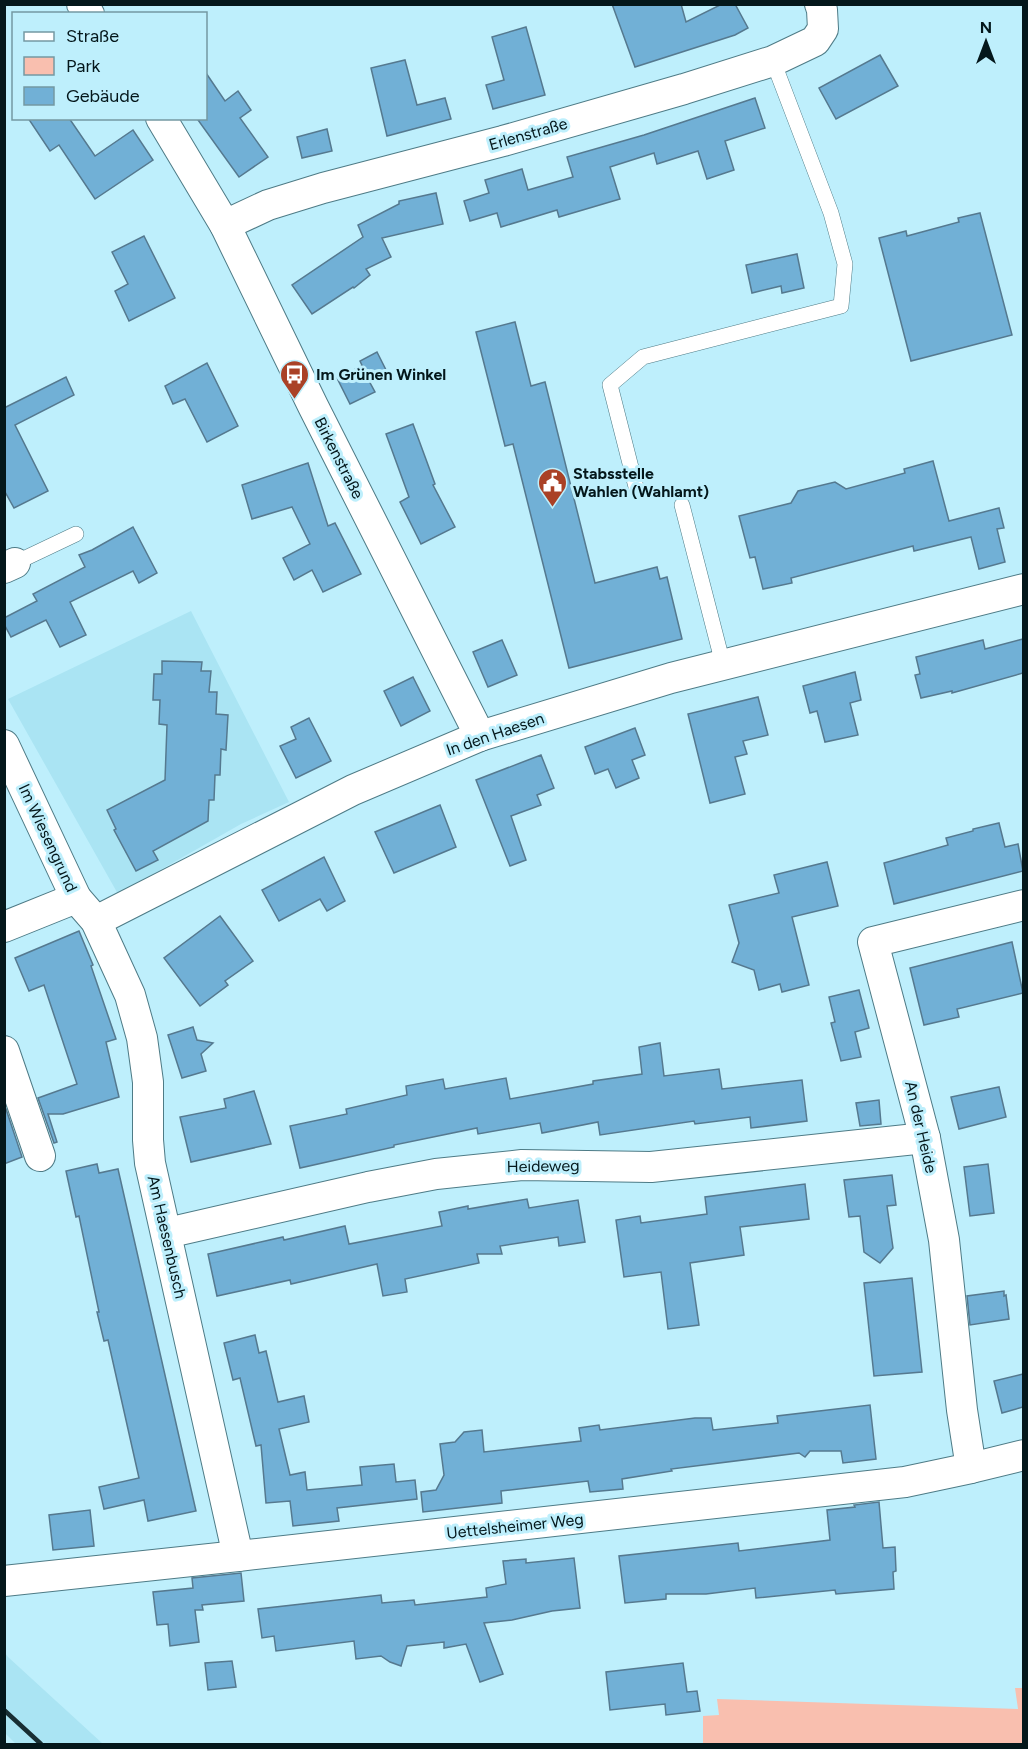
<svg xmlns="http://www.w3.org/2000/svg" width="1028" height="1749" viewBox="0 0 1028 1749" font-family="Figtree,sans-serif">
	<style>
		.built { fill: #aae4f3 }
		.green { fill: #f9bfaf }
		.building { fill: #71b0d6; stroke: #55798f; stroke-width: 1.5 }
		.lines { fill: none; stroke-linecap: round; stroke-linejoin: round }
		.service-casing { stroke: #4e7b86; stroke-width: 16 }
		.minor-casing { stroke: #4e7b86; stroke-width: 32 }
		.service { stroke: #fff; stroke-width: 15 }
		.minor { stroke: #fff; stroke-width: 30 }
		.rail { stroke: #182e33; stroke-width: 4.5 }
		.labels { text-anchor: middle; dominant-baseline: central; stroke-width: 6; stroke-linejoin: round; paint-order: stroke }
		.street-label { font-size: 16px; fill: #04171b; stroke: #beeffc }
		.poi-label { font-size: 16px; font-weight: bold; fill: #04171b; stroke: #beeffc; text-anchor: start }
	</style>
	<rect width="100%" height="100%" fill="#beeffc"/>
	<g class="built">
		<path d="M191,611L289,802L241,824L118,894L8,699Z"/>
		<path d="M5,1653L8,1657L103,1744H16L5,1733Z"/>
	</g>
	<path class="green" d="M1015,1688H1023V1744H703V1716L719,1715L717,1699L1018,1709Z"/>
	<g class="building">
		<path d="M612,4H681L686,22L722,4H735L748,28L735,35L635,67Z"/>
		<path d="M526,27L545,95L493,109L486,85L504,80L492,37Z"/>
		<path d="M880,55L898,86L836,119L819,88Z"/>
		<path d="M405,60L417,105L445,98L451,119L387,136L371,68Z"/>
		<path d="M206,73L225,101L238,91L251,110L240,118L268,157L239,177L198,120L206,118Z"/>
		<path d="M755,98L765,128L725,141L734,170L707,179L698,151L657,164L654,153L610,167L620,199L559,217L557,210L501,227L497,213L470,221L464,201L489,193L485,180L522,169L528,190L573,177L567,157L644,135Z"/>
		<path d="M28,118H69L95,156L133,130L153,160L95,199L59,145L50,151Z"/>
		<path d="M327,129L332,151L302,158L297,137Z"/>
		<path d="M436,193L443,224L382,238L391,257L366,269L370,275L354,288L353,287L312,314L292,285L363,237L358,225L399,204V201Z"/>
		<path d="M980,213L1012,335L911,361L879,238L906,231L907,236L959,222L958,218Z"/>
		<path d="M144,236L175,298L129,321L115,291L128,284L112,252Z"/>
		<path d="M797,254L804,288L782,293L781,286L752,293L746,265Z"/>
		<path d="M515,322L531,386L545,382L595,583L657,567L660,579L667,577L682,639L569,668L513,444L505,446L476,332Z"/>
		<path d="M377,352L386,370L368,379L375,392L350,404L337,378L362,366L367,376L360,361Z"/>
		<path d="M207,363L238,426L207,442L185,399L173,404L165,386Z"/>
		<path d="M66,377L74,395L15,425L48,491L14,508L4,490V405L6,407Z"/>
		<path d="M413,424L435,484L433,485L455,527L421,544L400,502L409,497L386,434Z"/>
		<path d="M933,461L949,521L999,508L1004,528L997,529L1005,562L979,569L971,537L914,551L913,546L791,578L792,583L763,589L755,557L750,558L739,516L791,503L798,491L835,482L846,489L905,473L904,469Z"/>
		<path d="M308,463L328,526L335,523L361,574L323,592L312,570L294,580L283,558L310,544L292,507L252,519L242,485Z"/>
		<path d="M133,527L157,573L139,583L133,571L70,602L86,635L60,647L46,620L11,637L4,624V618L37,601L33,594L85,567L79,555L92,550Z"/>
		<path d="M1023,639V673L952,693V691L921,698L915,675L920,674L916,657L983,640L985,649Z"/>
		<path d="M502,640L517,675L488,687L473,652Z"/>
		<path d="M162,661L202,662L201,671H211L209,692H217L216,714L228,715L226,750L221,749L220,775H215L214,800H209L208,821L153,851L158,860L136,871L114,830L116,829L107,810L165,780L167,725L159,724L160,700H153L154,674H162Z"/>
		<path d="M855,672L861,700L850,703L858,735L825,742L817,711L810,713L803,686Z"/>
		<path d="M413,677L430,711L401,726L384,691Z"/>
		<path d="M758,697L768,735L743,741L747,754L735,757L745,794L710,803L688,714Z"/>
		<path d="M309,718L331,761L296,778L280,746L296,739L291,727Z"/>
		<path d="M635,728L645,755L632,760L639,778L616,788L608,769L595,774L585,747Z"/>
		<path d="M541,755L554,788L537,795L541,805L511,816L526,860L510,866L476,780Z"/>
		<path d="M440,805L456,847L394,873L375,832Z"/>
		<path d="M999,823L1005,847L1018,844L1023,871L894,904L884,863L948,845L946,838L973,831V829Z"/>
		<path d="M324,857L345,901L327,911L320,899L279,921L262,890Z"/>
		<path d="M827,862L838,906L792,917L809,985L782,992L780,984L759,990L754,970L732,962L739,943L729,905L779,893L774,875Z"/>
		<path d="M220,916L253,961L225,981L228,985L200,1006L164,958Z"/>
		<path d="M79,931L93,965L91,966L116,1039L106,1042L119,1097L63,1114H48L57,1142L54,1143L38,1098L77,1084L44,985L29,991L15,958Z"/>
		<path d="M1012,942L1023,993L957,1009L959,1017L924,1025L910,968Z"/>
		<path d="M859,990L869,1028L855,1032L861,1057L841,1061L831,1023L835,1022L829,997Z"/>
		<path d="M193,1027L197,1040L213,1043L201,1054L206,1071L182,1078L168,1035Z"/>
		<path d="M660,1043L664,1076L719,1069L722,1089L802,1080L807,1121L751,1128L750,1117L695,1124L694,1121L600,1135L598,1122L542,1133L540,1123L478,1134L477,1128L394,1145V1147L300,1168L290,1126L347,1114L346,1109L407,1095L406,1086L443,1079L445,1089L506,1078L510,1099L593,1084V1081L642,1074L639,1047Z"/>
		<path d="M999,1087L1006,1117L959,1129L951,1097Z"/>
		<path d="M254,1091L271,1144L191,1162L180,1117L226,1108L224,1099Z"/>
		<path d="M879,1100L881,1124L860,1126L856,1103Z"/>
		<path d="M6,1109L22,1157L4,1164V1110Z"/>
		<path d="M97,1164L99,1173L118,1169L196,1511L148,1521L144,1500L104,1509L99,1487L139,1478L108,1340L104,1341L97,1312H99L79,1216L76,1217L66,1171Z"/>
		<path d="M988,1164L994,1213L970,1216L964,1167Z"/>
		<path d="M892,1175L896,1205L887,1206L893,1248L880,1263L864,1252L860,1216L849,1217L844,1180Z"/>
		<path d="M805,1184L809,1219L740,1227L744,1255L690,1263L699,1325L668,1329L661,1272L624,1277L616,1220L640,1216L641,1223L707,1214L705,1197Z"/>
		<path d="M527,1199L529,1208L578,1200L585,1242L559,1246L558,1237L500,1246L502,1254H477L479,1263L405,1279L407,1292L383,1296L377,1264L291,1284L290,1280L217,1296L208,1254L283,1237L284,1240L345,1226L349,1244L442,1226L439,1212L468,1206V1209Z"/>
		<path d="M912,1278L922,1372L874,1376L864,1283Z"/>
		<path d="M1004,1291V1296L1006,1295L1009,1319L970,1325L967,1296Z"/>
		<path d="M255,1335L259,1353L266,1351L278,1402L304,1396L309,1422L279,1429L290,1475L305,1472L307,1490L362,1485L360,1467L394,1464L396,1482L415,1480L417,1499L337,1508L339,1521L293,1526L290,1501L266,1503L261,1445L256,1446L240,1378L233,1380L224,1343Z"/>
		<path d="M1023,1374V1407L1002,1413L994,1381Z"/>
		<path d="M870,1405L876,1459L843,1463L841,1451H810L805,1457L799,1453L671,1469L672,1471L622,1479L623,1489L590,1492L588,1481L501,1491L502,1503L423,1512L421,1492L436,1490L444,1475L440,1444L455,1442L464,1432L482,1430L484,1452L581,1441L579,1428L599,1425L600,1430L695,1418H711L713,1430L778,1423L777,1416Z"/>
		<path d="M879,1502L883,1548L895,1547L896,1571L893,1572L894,1589L836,1594L835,1590L756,1598L755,1588L706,1594H666V1599L625,1603L619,1556L738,1543L739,1551L830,1540L827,1510L855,1507L854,1505Z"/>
		<path d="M90,1510L94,1546L53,1550L49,1515Z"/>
		<path d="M574,1558L580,1608L552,1611L512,1620L484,1623L503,1674L480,1682L466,1644L444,1648V1642L407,1646L401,1666L390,1662L381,1656L356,1659L354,1641L276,1651L274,1636L262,1638L258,1609L381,1595L382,1603L414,1600L415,1605L487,1597L486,1588L506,1584L503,1561L526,1559V1563Z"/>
		<path d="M241,1573L244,1601L202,1605L203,1610H195L199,1642L170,1646L168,1624L157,1625L153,1592L193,1588L192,1578Z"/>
		<path d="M232,1661L236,1687L208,1690L205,1663Z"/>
		<path d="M683,1663L687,1692L697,1691L700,1711L666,1715L665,1704L610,1710L606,1672Z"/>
	</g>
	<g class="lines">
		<defs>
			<g id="service">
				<path d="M636,487L610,385L643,357L841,306L845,264L831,213L773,61"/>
				<path d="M682,505L723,664"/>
				<path d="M15,563L76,534"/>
			</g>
			<g id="minor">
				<path d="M82,4L89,14"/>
				<path d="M161,118L225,225L313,406L480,736"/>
				<path d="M225,225L268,205L323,188L503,141L684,89L773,61L815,41L823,29L822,10L820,4"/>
				<path d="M4,568L15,563"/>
				<path d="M4,745L76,898"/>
				<path d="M96,921L353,790L480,736L671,678L1024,589"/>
				<path d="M4,927L76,898L96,921L130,995L142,1038L148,1082V1140L150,1163L238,1556"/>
				<path d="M4,1051L40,1156"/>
				<path d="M167,1233L368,1187L436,1174L522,1165L651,1167L925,1138"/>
				<path d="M971,1468L962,1410L944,1240L925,1138L873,942L1024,905"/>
				<path d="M4,1581L238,1556L905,1482L971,1468L1024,1455"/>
			</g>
		</defs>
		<use href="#service" class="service-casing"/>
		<use href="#minor" class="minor-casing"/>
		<use href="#service" class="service"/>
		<use href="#minor" class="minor"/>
		<path class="rail" d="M4,1710L41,1744"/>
	</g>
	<defs>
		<symbol id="bus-pin" viewBox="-11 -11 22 30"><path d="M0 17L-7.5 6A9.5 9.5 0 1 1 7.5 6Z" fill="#aa4126" stroke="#beeffc"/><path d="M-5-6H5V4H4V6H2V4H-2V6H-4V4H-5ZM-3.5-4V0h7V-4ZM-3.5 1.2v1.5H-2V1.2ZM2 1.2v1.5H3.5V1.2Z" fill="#fff"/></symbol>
		<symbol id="civic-pin" viewBox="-11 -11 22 30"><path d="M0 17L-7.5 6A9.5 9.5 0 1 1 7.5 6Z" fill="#aa4126" stroke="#beeffc"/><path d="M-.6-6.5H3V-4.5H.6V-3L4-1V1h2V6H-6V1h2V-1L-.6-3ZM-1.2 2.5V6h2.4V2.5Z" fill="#fff"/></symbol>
	</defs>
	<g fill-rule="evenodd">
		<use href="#bus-pin" x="278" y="358" width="33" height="45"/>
		<use href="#civic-pin" x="536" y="466" width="33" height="45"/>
	</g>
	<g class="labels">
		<g class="street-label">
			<text transform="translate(528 134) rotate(-16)">Erlenstraße</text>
			<text transform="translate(339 458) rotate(63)">Birkenstraße</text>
			<text transform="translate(495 734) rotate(-19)">In den Haesen</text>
			<text transform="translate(48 838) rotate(65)">Im Wiesengrund</text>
			<text transform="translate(921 1127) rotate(77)">An der Heide</text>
			<text transform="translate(543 1166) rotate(-1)">Heideweg</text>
			<text transform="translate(167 1237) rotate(77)">Am Haesenbusch</text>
			<text transform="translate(515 1526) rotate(-6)">Uettelsheimer Weg</text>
		</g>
		<g class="poi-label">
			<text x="316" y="374">Im Grünen Winkel</text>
			<text x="573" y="473">Stabsstelle<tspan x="573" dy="18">Wahlen (Wahlamt)</tspan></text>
		</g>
	</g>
	<rect width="1028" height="1749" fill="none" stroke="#04171b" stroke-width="12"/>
	<rect x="12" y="12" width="195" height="108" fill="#beeffc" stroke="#7499a2" stroke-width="1.5"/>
	<rect x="24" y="32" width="30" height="9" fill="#ffffff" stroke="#7499a2" stroke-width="1.5"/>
	<text x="66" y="42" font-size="18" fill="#04171b">Straße</text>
	<rect x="24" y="57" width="30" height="18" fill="#f9bfaf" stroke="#7499a2" stroke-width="1.5"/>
	<text x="66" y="72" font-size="18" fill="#04171b">Park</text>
	<rect x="24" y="87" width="30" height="18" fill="#71b0d6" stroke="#7499a2" stroke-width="1.5"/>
	<text x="66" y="102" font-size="18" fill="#04171b">Gebäude</text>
	<g transform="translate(986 42)" stroke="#beeffc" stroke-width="4.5" paint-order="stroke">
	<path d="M0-4.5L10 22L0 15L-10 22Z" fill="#04171b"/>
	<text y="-9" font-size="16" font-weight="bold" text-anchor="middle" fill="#04171b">N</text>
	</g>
</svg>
